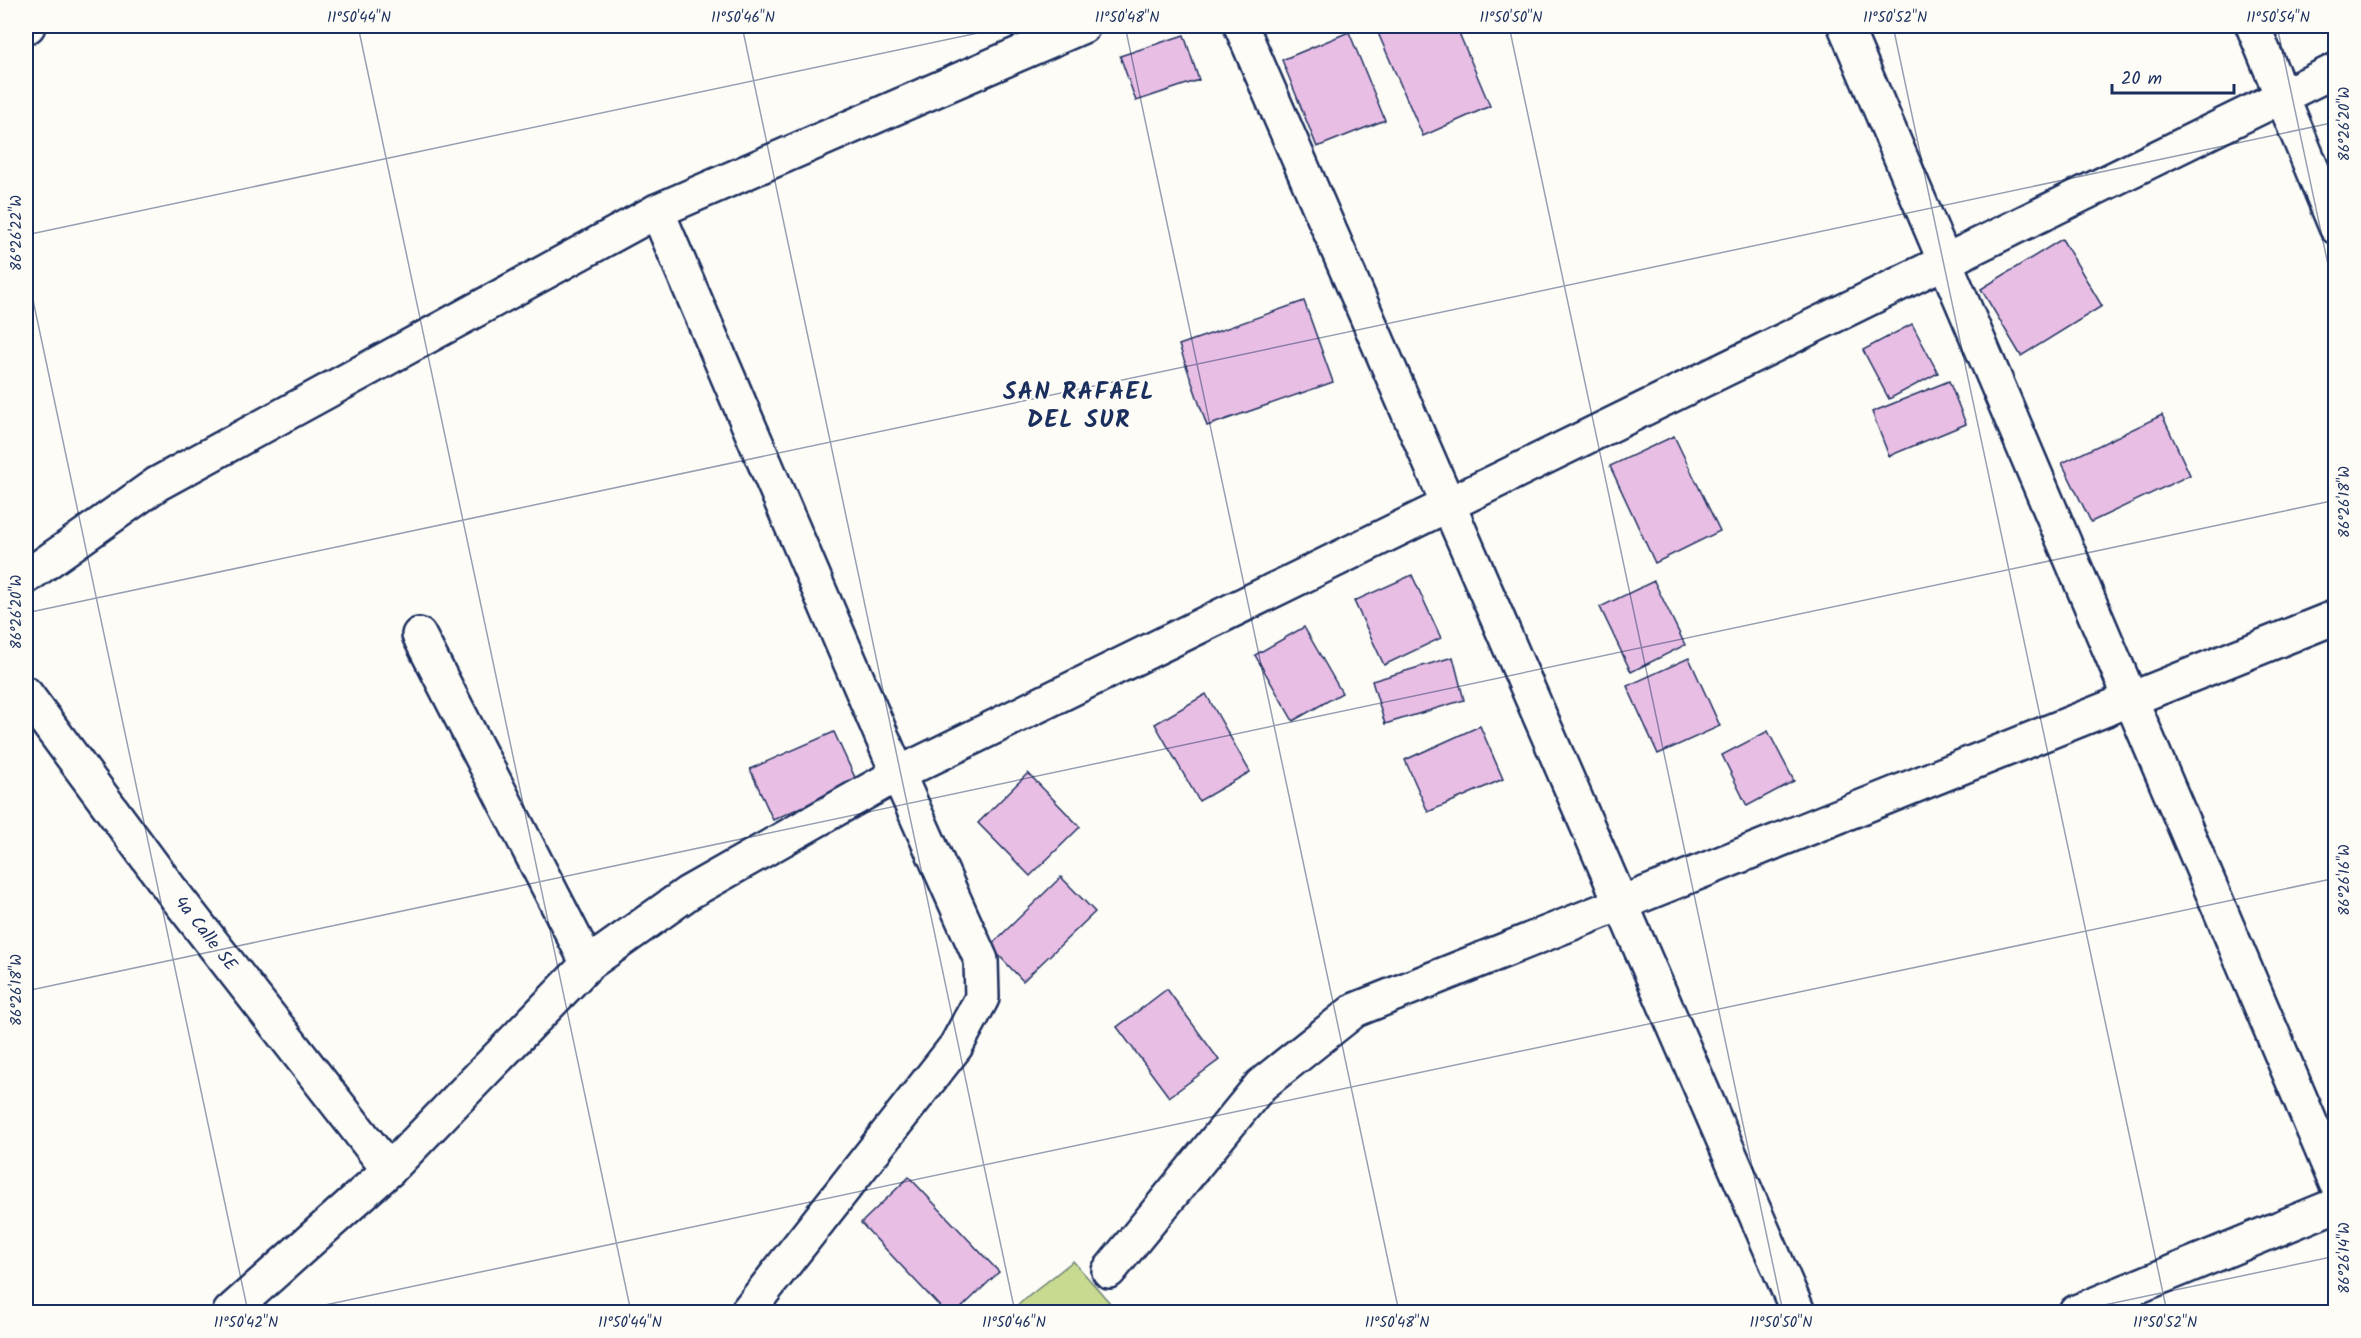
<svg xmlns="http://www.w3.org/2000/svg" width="2361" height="1338" viewBox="0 0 2361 1338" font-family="Kalam,sans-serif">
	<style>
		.green { fill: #c7da8f; stroke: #718476; stroke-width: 1.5 }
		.building { fill: #e8bee5; stroke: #1b2f5e; stroke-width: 1.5 }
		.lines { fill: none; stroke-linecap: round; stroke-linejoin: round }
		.minor-casing { stroke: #1b2f5e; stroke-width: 38 }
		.major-casing { stroke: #1b2f5e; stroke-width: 38 }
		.minor { stroke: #fdfcf7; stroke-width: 33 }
		.major { stroke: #fdfcf7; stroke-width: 33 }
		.ticks { fill: none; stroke: #1b2f5e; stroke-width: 1.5; stroke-opacity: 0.45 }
		.labels { text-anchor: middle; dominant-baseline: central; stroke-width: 4.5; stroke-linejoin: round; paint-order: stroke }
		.street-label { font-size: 18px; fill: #1b2f5e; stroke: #fdfcf7 }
		.district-label { font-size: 24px; font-weight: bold; letter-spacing: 1.5px; fill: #1b2f5e; stroke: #fdfcf7 }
		.neatline { fill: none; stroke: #1b2f5e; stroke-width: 2 }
		.ticks-label { font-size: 15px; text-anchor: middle; fill: #1b2f5e }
	</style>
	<rect width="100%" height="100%" fill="#fdfcf7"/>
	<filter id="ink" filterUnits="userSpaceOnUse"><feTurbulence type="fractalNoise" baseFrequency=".0167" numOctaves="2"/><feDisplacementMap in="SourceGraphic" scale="12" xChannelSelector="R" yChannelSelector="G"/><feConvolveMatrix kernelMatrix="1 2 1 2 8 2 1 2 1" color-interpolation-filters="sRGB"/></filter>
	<g filter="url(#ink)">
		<path class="green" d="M1073,1261L1118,1312H1009Z"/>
		<g class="building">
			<path d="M1375,26H1456L1490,106L1423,136Z"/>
			<path d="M1349,32L1385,120L1317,147L1282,60Z"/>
			<path d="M1184,35L1199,80L1136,101L1120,56Z"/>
			<path d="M2062,239L2102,306L2021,356L1981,289Z"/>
			<path d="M1304,301L1333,382L1207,426L1179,345Z"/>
			<path d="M1912,324L1938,373L1889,399L1863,350Z"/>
			<path d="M1949,381L1966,424L1889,456L1872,412Z"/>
			<path d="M2162,415L2190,475L2091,522L2062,463Z"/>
			<path d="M1674,436L1720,531L1655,563L1610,466Z"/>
			<path d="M1412,575L1441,638L1384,665L1354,601Z"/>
			<path d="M1654,581L1685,645L1631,672L1600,607Z"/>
			<path d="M1304,627L1342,693L1293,721L1255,655Z"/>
			<path d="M1453,657L1464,700L1385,724L1372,681Z"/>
			<path d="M1689,658L1720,726L1658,754L1627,686Z"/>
			<path d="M1206,694L1250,772L1199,801L1155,724Z"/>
			<path d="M1480,726L1503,779L1428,812L1405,760Z"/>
			<path d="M1768,731L1794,781L1747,806L1722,755Z"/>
			<path d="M834,732L857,782L773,820L750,769Z"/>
			<path d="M1028,773L1080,827L1030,876L978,823Z"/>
			<path d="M1061,877L1095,912L1023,981L990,946Z"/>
			<path d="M1167,989L1219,1060L1169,1097L1117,1027Z"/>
			<path d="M909,1177L999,1272L957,1312H945L861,1223Z"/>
		</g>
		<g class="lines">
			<defs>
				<g id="minor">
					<path d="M1241,26L1798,1312"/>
					<path d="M1845,26L2336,1183"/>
					<path d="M26,27L28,26"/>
					<path d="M657,211L898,774L981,960L982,998L956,1046L747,1312"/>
					<path d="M26,577L157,484L657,211L1083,26"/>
					<path d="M419,635L588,964"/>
					<path d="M26,694L171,890L389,1170"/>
					<path d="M1109,1271L1261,1085L1355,1010L2336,617"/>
					<path d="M230,1312L389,1170L588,964L688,893L898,774L2336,70"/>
					<path d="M2076,1312L2336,1205"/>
				</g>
				<path id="major" d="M2253,26L2336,227"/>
			</defs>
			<use href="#minor" class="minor-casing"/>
			<use href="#major" class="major-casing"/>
			<use href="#minor" class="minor"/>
			<use href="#major" class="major"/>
		</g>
	</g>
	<path class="ticks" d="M358,26L631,1312M742,26L1015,1312M1125,26L1399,1312M1509,26L1783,1312M1893,26L2167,1312M2277,26L2336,302M26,235L1011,26M26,267L248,1312M26,613L2336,122M26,991L2336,500M292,1312L2336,878M2071,1312L2336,1256"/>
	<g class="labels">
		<g class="street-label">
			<text transform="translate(205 934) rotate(52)">4a Calle SE</text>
		</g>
		<g class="district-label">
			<text x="1079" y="392">SAN RAFAEL<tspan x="1079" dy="28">DEL SUR</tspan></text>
		</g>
	</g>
	<rect width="2361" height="1338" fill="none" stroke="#fdfcf7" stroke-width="66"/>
	<path d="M2112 84v9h122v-9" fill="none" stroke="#1b2f5e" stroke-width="3"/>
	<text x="2121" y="84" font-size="18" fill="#1b2f5e" stroke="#fdfcf7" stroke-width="4.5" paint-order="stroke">20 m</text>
	<rect x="33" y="33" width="2295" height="1272" class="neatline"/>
	<g class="ticks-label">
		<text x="359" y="22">11°50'44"N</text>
		<text x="743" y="22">11°50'46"N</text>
		<text x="1127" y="22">11°50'48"N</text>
		<text x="1511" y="22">11°50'50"N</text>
		<text x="1895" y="22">11°50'52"N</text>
		<text x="2278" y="22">11°50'54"N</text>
		<text transform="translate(2344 124) rotate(-90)" y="5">86°26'20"W</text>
		<text transform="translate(16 233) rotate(-90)" y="5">86°26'22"W</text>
		<text transform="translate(2344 502) rotate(-90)" y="5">86°26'18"W</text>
		<text transform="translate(16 612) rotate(-90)" y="5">86°26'20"W</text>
		<text transform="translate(2344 880) rotate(-90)" y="5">86°26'16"W</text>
		<text transform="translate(16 990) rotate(-90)" y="5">86°26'18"W</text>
		<text transform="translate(2344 1258) rotate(-90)" y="5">86°26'14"W</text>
		<text x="246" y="1327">11°50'42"N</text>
		<text x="630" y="1327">11°50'44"N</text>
		<text x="1014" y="1327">11°50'46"N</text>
		<text x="1397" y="1327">11°50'48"N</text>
		<text x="1781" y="1327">11°50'50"N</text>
		<text x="2165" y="1327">11°50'52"N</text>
	</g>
</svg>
